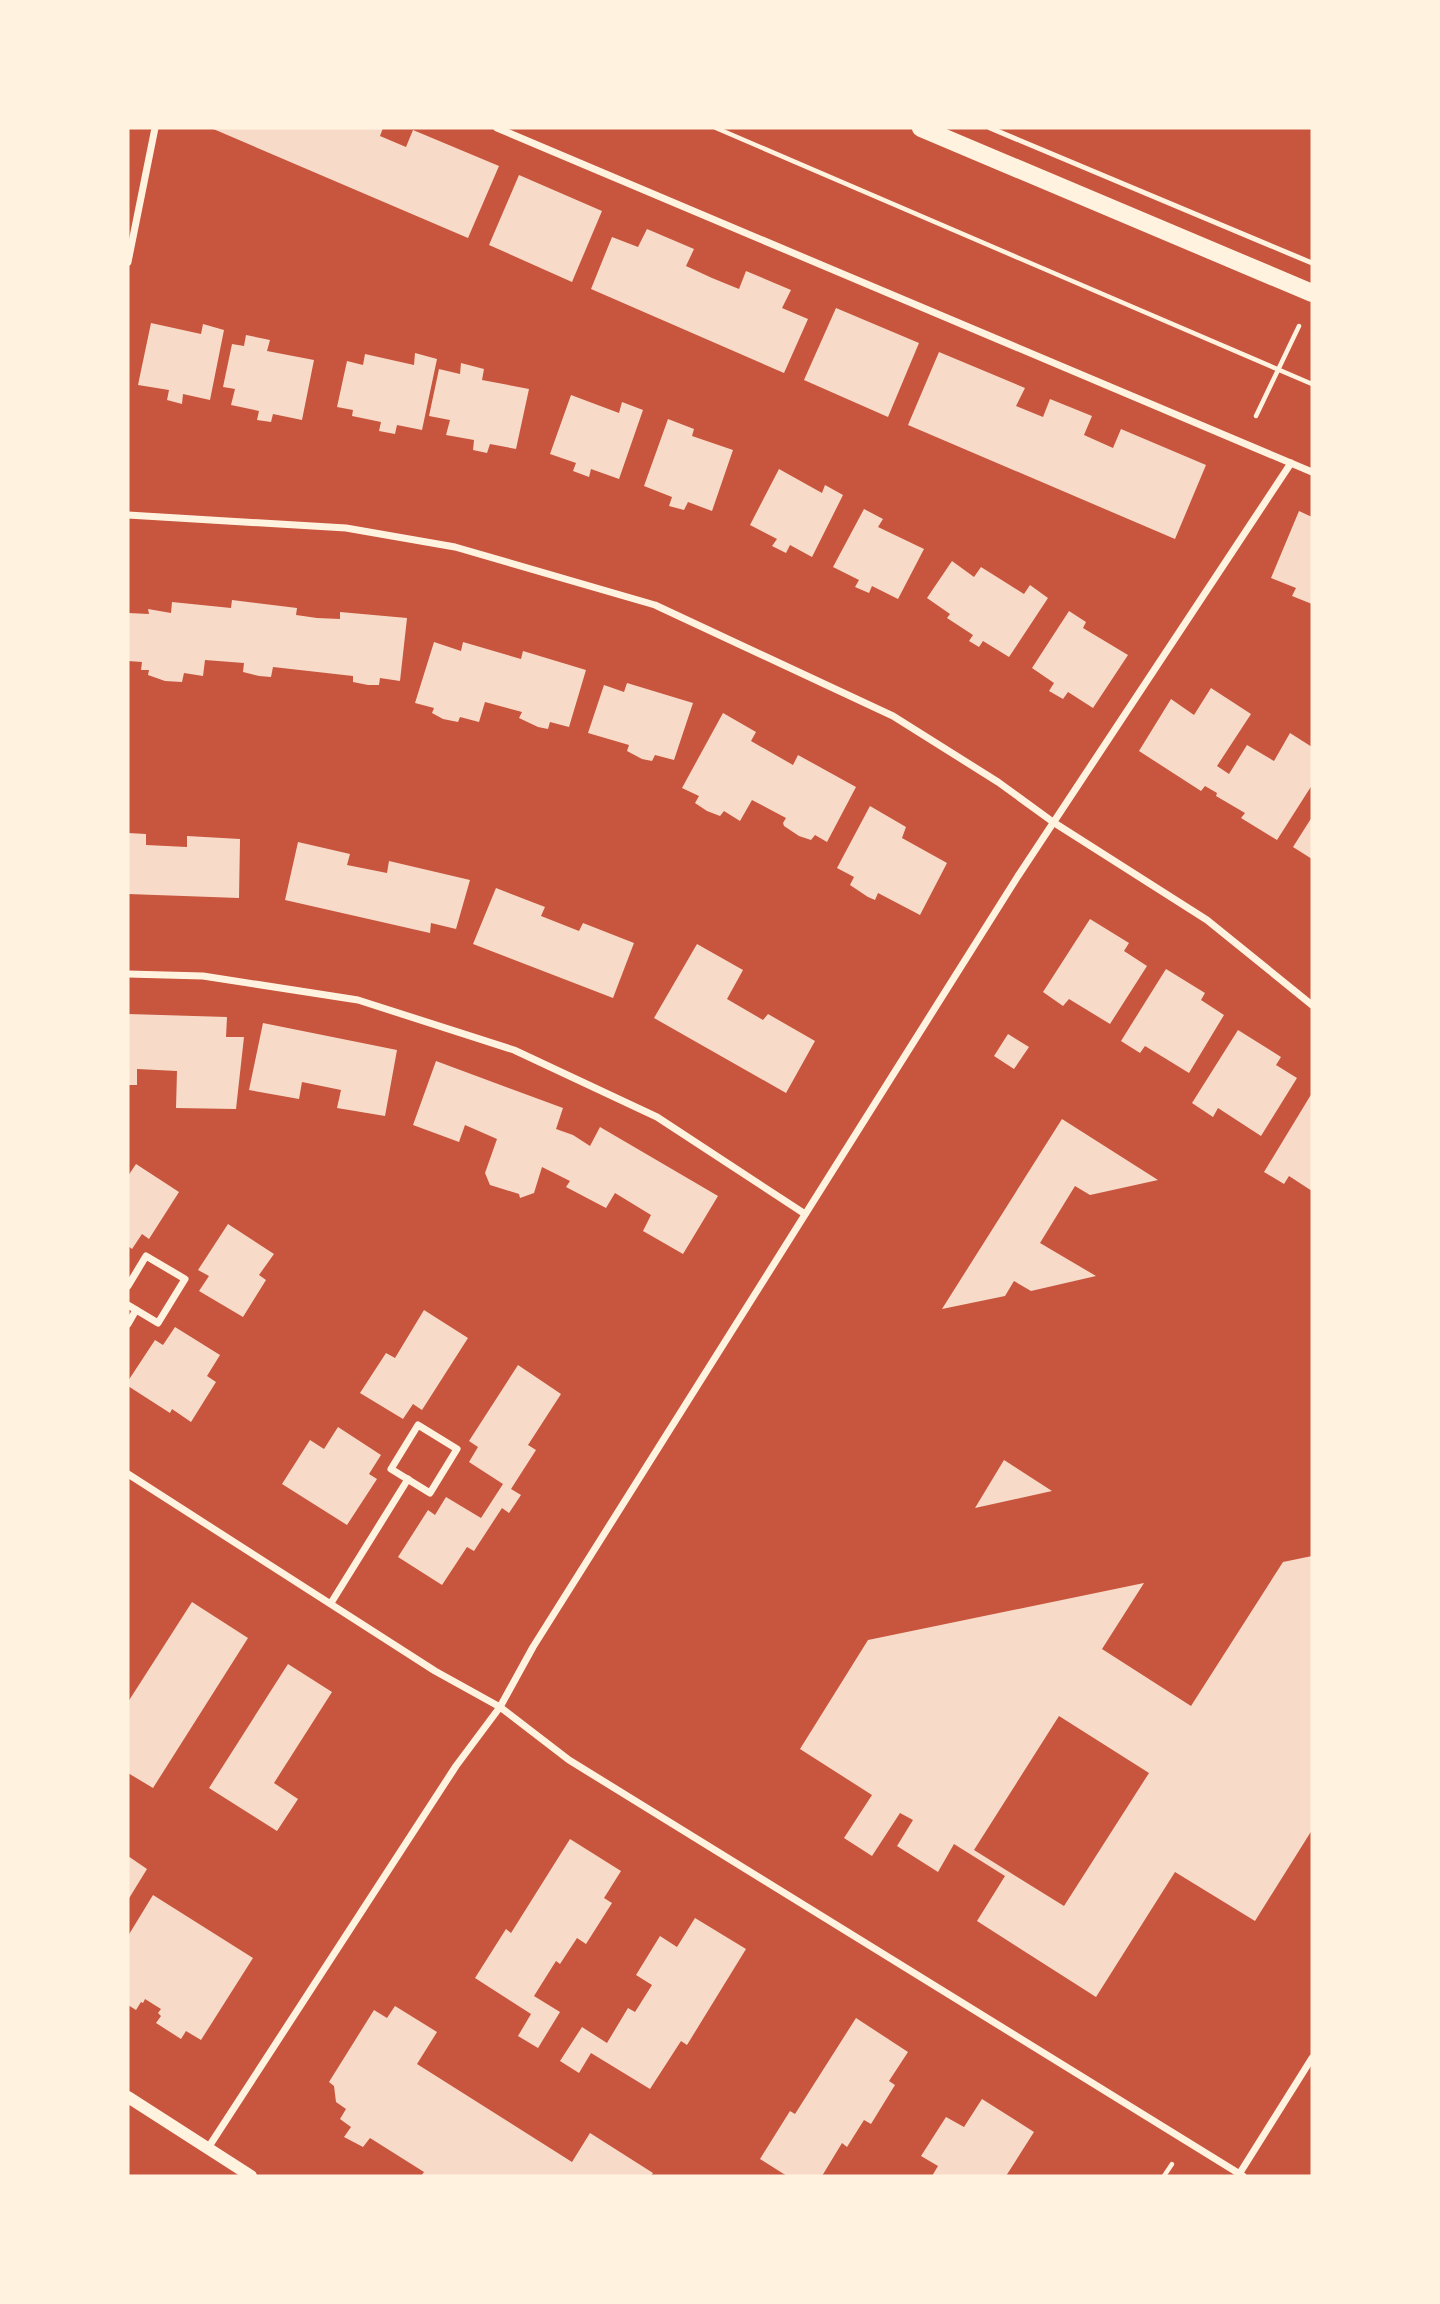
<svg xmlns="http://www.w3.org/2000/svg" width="1440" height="2304" viewBox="0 0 1440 2304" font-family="Manrope,sans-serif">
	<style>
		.building { fill: #f7dbc8; fill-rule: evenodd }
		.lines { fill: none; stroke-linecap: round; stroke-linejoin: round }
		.path { stroke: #fff3e0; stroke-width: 4.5 }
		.service { stroke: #fff3e0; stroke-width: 5 }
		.minor { stroke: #fff3e0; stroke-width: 7 }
		.tertiary { stroke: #fff3e0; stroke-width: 12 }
		.primary { stroke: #fff3e0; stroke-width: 18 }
	</style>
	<rect width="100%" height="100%" fill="#c8553d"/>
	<g class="building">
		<path d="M211,128H383L380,136L406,147L413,130L499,166L468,238Z"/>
		<path d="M519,175L602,211L572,282L489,245Z"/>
		<path d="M647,229L694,249L686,266L712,278L739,289L746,271L791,290L782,308L808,319L784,373L591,289L612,237L638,247Z"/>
		<path d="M836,308L919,343L888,417L804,380Z"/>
		<path d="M151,323L201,334L203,324L224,330L210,400L183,394L182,404L167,400L169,390L138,385Z"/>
		<path d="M246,335L270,340L267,351L314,360L302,420L273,414L271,422L257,420L259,411L231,405L235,389L223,387L232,344L244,346Z"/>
		<path d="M939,352L1025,388L1016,406L1043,417L1050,399L1092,416L1084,435L1113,448L1121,429L1206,465L1175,539L908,425Z"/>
		<path d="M415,353L437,359L422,430L397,425L395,434L379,431L381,422L352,416L353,410L337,407L347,361L363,365L365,354L414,365Z"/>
		<path d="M461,363L484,369L482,380L529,389L516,449L490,444L487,453L473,450L474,440L446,435L450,420L429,416L439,369L460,374Z"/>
		<path d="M571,395L619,413L622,402L643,410L619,479L591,469L589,477L573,471L576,463L550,454Z"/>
		<path d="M668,419L694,429L692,436L733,450L712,511L688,502L684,510L669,506L672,497L644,486Z"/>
		<path d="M779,469L822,493L825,485L843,495L812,557L790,545L786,553L772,546L777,539L750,525Z"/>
		<path d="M864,509L883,519L878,527L924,549L898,599L872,586L869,593L855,587L859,580L833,567Z"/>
		<path d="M1299,511L1312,517V604L1292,596L1296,588L1271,578Z"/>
		<path d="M952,561L974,577L981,567L1024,594L1030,585L1048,598L1009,657L983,641L979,647L969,641L973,635L947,618L950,614L927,598Z"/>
		<path d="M232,600L297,608L296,615L317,618L340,619V612L407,618L400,681L380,678L379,685H368L353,682V676L273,667L271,677L259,676L243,672L244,663L205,660L203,676L184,673L182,682L165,681L148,675L149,670H141L142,662L128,661V613L149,614L148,609L171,613L172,602L231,608Z"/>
		<path d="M1069,611L1086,622L1083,628L1128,655L1093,708L1068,692L1063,699L1049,691L1054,683L1032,668Z"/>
		<path d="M434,642L461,651L463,642L521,659L523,651L586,670L569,727L550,722L548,729L538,727L519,718L522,712L485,702L479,722L460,717L458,722L443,719L432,713L434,708L415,703Z"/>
		<path d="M627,683L693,703L674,760L655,755L652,761L642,759L627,751L629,745L588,733L604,685L624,692Z"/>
		<path d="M1211,688L1251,714L1217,766L1229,774L1247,745L1274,761L1290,733L1312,747V785L1277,840L1241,818L1245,813L1216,796L1217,793L1205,786L1201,791L1139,751L1171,699L1194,715Z"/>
		<path d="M723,713L756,732L751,741L793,765L798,755L856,787L827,842L815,835L811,840L799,836L784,826L783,823L786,818L752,800L740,821L724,811L720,816L707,811L695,803L699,796L682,788Z"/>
		<path d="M870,806L906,827L902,838L947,863L920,915L878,893L875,900L868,897L850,885L854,877L837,868Z"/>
		<path d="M1312,817V859L1293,847Z"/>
		<path d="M128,833L146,834V845L187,847V836L240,839L239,898L128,894Z"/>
		<path d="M298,842L350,854L347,865L387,873L389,861L470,880L456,929L431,923L430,933L285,900Z"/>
		<path d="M496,888L545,907L541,916L579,931L583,923L634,943L613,998L473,944Z"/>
		<path d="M1090,919L1129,943L1124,951L1147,966L1110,1024L1069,999L1063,1006L1043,992Z"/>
		<path d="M697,944L743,970L727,999L763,1020L768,1014L815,1041L786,1093L654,1018Z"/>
		<path d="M1166,969L1205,993L1201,1000L1224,1015L1189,1073L1145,1046L1140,1053L1121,1041Z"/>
		<path d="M128,1014L227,1017L226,1037H244L236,1109L176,1108L177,1071L137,1069V1085H128Z"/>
		<path d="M263,1023L397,1050L385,1116L337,1108L341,1090L302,1082L299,1099L249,1090Z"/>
		<path d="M1238,1030L1281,1057L1276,1065L1297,1078L1261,1136L1218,1108L1213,1117L1192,1103Z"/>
		<path d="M1008,1034L1029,1047L1014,1069L994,1056Z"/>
		<path d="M436,1061L563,1108L556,1129L573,1135L590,1146L600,1127L718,1196L683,1254L643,1231L651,1215L615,1193L606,1208L566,1187L570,1181L542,1167L534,1193L520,1198L519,1194L490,1185L485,1173L497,1139L465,1125L459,1142L413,1125Z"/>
		<path d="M1312,1093V1191L1289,1176L1284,1184L1264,1172Z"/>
		<path d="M1062,1119L1158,1180L1090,1195L1075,1186L1040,1243L1096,1276L1031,1291L1014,1281L1005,1296L942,1309Z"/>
		<path d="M136,1164L179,1192L149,1239L142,1234L132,1249L128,1246V1176Z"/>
		<path d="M228,1224L274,1254L259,1275L266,1280L243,1317L199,1291L209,1276L198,1270Z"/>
		<path d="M424,1310L468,1338L422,1410L413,1404L403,1419L360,1393L386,1353L395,1358Z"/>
		<path d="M175,1327L220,1355L207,1376L216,1382L191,1422L172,1409L170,1413L128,1386V1381L155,1340L163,1345Z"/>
		<path d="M518,1365L561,1394L528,1445L536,1450L511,1489L521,1495L509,1513L502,1508L474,1551L467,1547L442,1585L398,1557L428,1510L435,1515L446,1497L481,1518L503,1484L469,1462L478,1447L469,1441Z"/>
		<path d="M338,1427L381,1455L369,1474L377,1479L347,1525L282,1484L310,1440L324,1449Z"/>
		<path d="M1004,1460L1052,1491L975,1508Z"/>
		<path d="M1312,1556V1830L1255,1921L1175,1872L1096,1997L977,1921L1005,1876L954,1844L938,1872L897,1846L913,1820L900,1813L872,1856L844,1838L872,1795L800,1749L868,1640L1144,1583L1102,1649L1191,1706L1283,1562ZM1059,1716L1149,1773L1064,1906L974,1850Z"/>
		<path d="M192,1602L248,1638L153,1788L128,1773V1702Z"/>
		<path d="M288,1664L332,1692L274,1783L298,1799L277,1831L209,1788Z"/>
		<path d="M570,1839L621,1871L604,1898L612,1903L586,1944L577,1938L560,1964L556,1961L534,1996L560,2012L538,2048L518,2036L531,2014L475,1978L506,1929L511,1933Z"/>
		<path d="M128,1856L147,1869L128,1900Z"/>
		<path d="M153,1895L253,1958L201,2040L186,2031L181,2039L156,2023L161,2016L158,2013L161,2009L145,1999L143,2003L141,2002L136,2010L128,2005V1936Z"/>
		<path d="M695,1918L746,1949L687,2045L681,2041L650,2089L591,2053L579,2073L560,2061L582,2027L607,2043L628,2008L635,2012L652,1985L636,1975L660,1936L677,1947Z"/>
		<path d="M395,2006L437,2032L417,2064L572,2162L590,2133L653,2173L651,2176H421L424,2172L370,2138L363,2147L344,2137L351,2127L340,2119L346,2109L336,2102L334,2086L329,2082L374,2010L387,2018Z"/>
		<path d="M856,2018L908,2052L889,2081L895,2085L871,2124L864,2120L847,2147L842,2143L822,2176H787L760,2159L790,2111L795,2114Z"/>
		<path d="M982,2099L1034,2132L1006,2176H932L938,2166L921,2156L946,2117L964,2127Z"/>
	</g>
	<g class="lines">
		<g class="path">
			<path d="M716,128L1312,384"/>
			<path d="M1256,416L1299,326"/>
			<path d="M1164,2176L1172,2164"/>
		</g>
		<path class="service" d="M990,128L1312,263"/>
		<g class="minor">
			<path d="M497,128L1312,472"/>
			<path d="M128,262L155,128"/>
			<path d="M128,515L346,528L455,547L655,605L893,716L998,782L1053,822L1207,920L1312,1005"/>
			<path d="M128,974L203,976L358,1000L514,1050L657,1117L805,1214"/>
			<path d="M128,1286L146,1256L185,1279L158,1323L128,1305"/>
			<path d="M128,1324L136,1310"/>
			<path d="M418,1425L457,1449L430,1493L391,1469Z"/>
			<path d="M128,1474L435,1671L500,1707L569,1760L1243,2176"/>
			<path d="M331,1603L408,1479"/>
			<path d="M208,2148L456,1766L500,1707L533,1647L1018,876L1291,463"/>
			<path d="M1238,2176L1312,2058"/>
		</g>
		<path class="tertiary" d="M128,2097L251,2176"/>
		<path class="primary" d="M921,128L1312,293"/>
	</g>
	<rect width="1440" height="2304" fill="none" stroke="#fff3e0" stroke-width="259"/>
</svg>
